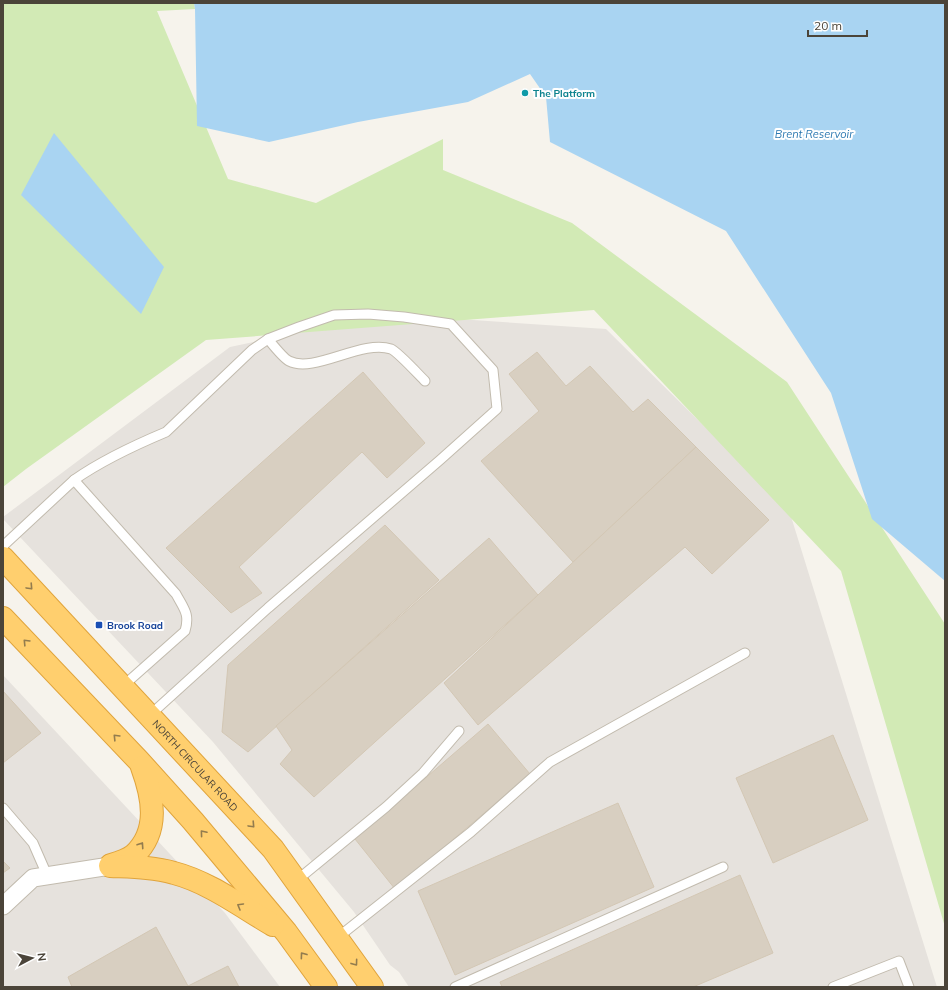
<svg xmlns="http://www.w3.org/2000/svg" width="948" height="990" viewBox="0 0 948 990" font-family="Mulish,sans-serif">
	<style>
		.industrial { fill: #e6e2dd }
		.green { fill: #d2eab5 }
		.water { fill: #a9d4f2 }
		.building { fill: #d8cfc1; stroke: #d3c7b4 }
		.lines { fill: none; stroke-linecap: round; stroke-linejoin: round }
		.lane-casing { stroke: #c2bbae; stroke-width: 11 }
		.street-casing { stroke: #c2bbae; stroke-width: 19 }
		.highway-casing { stroke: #e0a43c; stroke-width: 24 }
		.lane { stroke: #fff; stroke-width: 9 }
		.street { stroke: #fff; stroke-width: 17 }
		.highway { stroke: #ffcf6e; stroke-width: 22 }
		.oneway { stroke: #937c4e }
		.culture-dot { fill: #0f9aa8; stroke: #fff; stroke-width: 1.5 }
		.transit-dot { fill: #1a4fb4; stroke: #fff; stroke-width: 1.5 }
		.labels { text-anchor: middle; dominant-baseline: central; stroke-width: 4; stroke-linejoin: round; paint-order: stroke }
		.culture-label { font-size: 10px; font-weight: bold; fill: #0d838f; stroke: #fff; text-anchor: start }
		.transit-label { font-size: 10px; font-weight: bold; fill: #164399; stroke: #fff; text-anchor: start }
		.street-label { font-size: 10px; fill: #4b4439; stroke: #fff }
		.water-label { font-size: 11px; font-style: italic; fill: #2e7ab2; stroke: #fff }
	</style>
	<rect width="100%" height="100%" fill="#f6f3ec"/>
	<g class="industrial">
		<path d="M384,314L606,329L789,510L937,987H409L399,972L390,965L354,912L213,742L3,519V517L230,347Z"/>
		<path d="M3,675L225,913L280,987H3Z"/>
	</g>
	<path class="green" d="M3,3H194L195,9L157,11L228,179L316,203L443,139V170L572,223L787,382L945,624V927L841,571L594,310L206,340L26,469L3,487Z"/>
	<g class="water">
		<path d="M194,3H945V581L872,519L831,393L726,231L550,142L546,97L530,74L468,102L358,122L269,142L197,126L195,9Z"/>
		<path d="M54,133L164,267L141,314L21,195Z"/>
	</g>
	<g class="building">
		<path d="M537,352L566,386L590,366L633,412L648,399L696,447L573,562L481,461L539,411L509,374Z"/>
		<path d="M363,372L425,443L387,478L362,452L239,567L262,593L231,613L166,548Z"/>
		<path d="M696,447L769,520L712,574L685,547L478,725L444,683Z"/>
		<path d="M385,525L439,580L248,752L222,732L228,665Z"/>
		<path d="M489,538L538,595L314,797L280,764L292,750L276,726Z"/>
		<path d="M3,691L41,733L3,763Z"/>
		<path d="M488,724L530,774L395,889L355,839Z"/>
		<path d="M833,735L868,820L773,863L736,778Z"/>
		<path d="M618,803L654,887L455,975L418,891Z"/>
		<path d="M3,861L10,868L3,873Z"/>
		<path d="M740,875L773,953L693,987H502L500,982Z"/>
		<path d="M156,927L188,986L228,966L239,987H72L68,977Z"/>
	</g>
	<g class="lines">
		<defs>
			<g id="lane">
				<path d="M268,339C273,345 283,358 289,361C314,374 362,339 391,349C398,352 418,374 425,381"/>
				<path d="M74,480L176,594C184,609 190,614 185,631L123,686"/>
				<path d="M3,546L74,480C101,461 135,445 166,432L252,350L268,339L299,327L334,315L368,314L404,317L451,324L493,370L497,409L440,460L268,608L150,715"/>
				<path d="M3,808L33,843L47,875"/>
				<path d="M296,881L386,807L423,773L459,731"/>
				<path d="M337,938L471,832L550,762L745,653"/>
				<path d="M455,987L723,867"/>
				<path d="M833,987L899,961L909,987"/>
			</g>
			<path id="street" d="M3,906L33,878L110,866"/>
			<g id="highway">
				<path id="s1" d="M3,558L273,849L372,987"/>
				<path d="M3,618L139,761L193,821L286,932L326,987"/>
				<path d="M111,865C118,863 128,860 134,855C160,831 153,797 142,767"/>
				<path d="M110,866C132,867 153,867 174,873C209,882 242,907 273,925"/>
			</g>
		</defs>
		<use href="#lane" class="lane-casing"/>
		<use href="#street" class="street-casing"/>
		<use href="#highway" class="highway-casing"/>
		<use href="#lane" class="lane"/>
		<use href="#street" class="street"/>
		<use href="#highway" class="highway"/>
	</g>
	<defs><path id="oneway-chevron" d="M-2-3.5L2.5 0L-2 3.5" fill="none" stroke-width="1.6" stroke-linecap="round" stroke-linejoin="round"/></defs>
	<g class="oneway">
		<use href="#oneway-chevron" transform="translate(30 587) rotate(47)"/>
		<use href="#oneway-chevron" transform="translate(26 642) rotate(-134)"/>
		<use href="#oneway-chevron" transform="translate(116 737) rotate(-134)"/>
		<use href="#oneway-chevron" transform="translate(252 825) rotate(47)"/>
		<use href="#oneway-chevron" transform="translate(203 833) rotate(-130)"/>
		<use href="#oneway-chevron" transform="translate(141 845) rotate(-56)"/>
		<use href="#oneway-chevron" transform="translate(240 906) rotate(-150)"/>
		<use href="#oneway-chevron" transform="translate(303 955) rotate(-126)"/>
		<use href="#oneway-chevron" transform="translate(355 963) rotate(54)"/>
	</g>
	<circle class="culture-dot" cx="525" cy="93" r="4"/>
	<rect class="transit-dot" x="95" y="621" width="8" height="8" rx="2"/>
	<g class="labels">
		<g class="culture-label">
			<text x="533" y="93">The Platform</text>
		</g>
		<g class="transit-label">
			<text x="107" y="625">Brook Road</text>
		</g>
		<g class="street-label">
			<text stroke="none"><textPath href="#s1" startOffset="283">NORTH CIRCULAR ROAD</textPath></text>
		</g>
		<g class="water-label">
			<text x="814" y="134">Brent Reservoir</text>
		</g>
	</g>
	<rect width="948" height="990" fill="none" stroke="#4b4439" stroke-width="8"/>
	<g transform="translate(32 958) rotate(83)" stroke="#ffffff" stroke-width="3" paint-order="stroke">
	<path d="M0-3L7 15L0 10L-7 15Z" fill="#4b4439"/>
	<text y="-6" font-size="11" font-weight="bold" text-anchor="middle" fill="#4b4439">N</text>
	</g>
	<path d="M808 30v6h59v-6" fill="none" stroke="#4b4439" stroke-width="2"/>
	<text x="814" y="30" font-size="12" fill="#4b4439" stroke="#ffffff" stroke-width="3" paint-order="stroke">20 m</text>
</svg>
